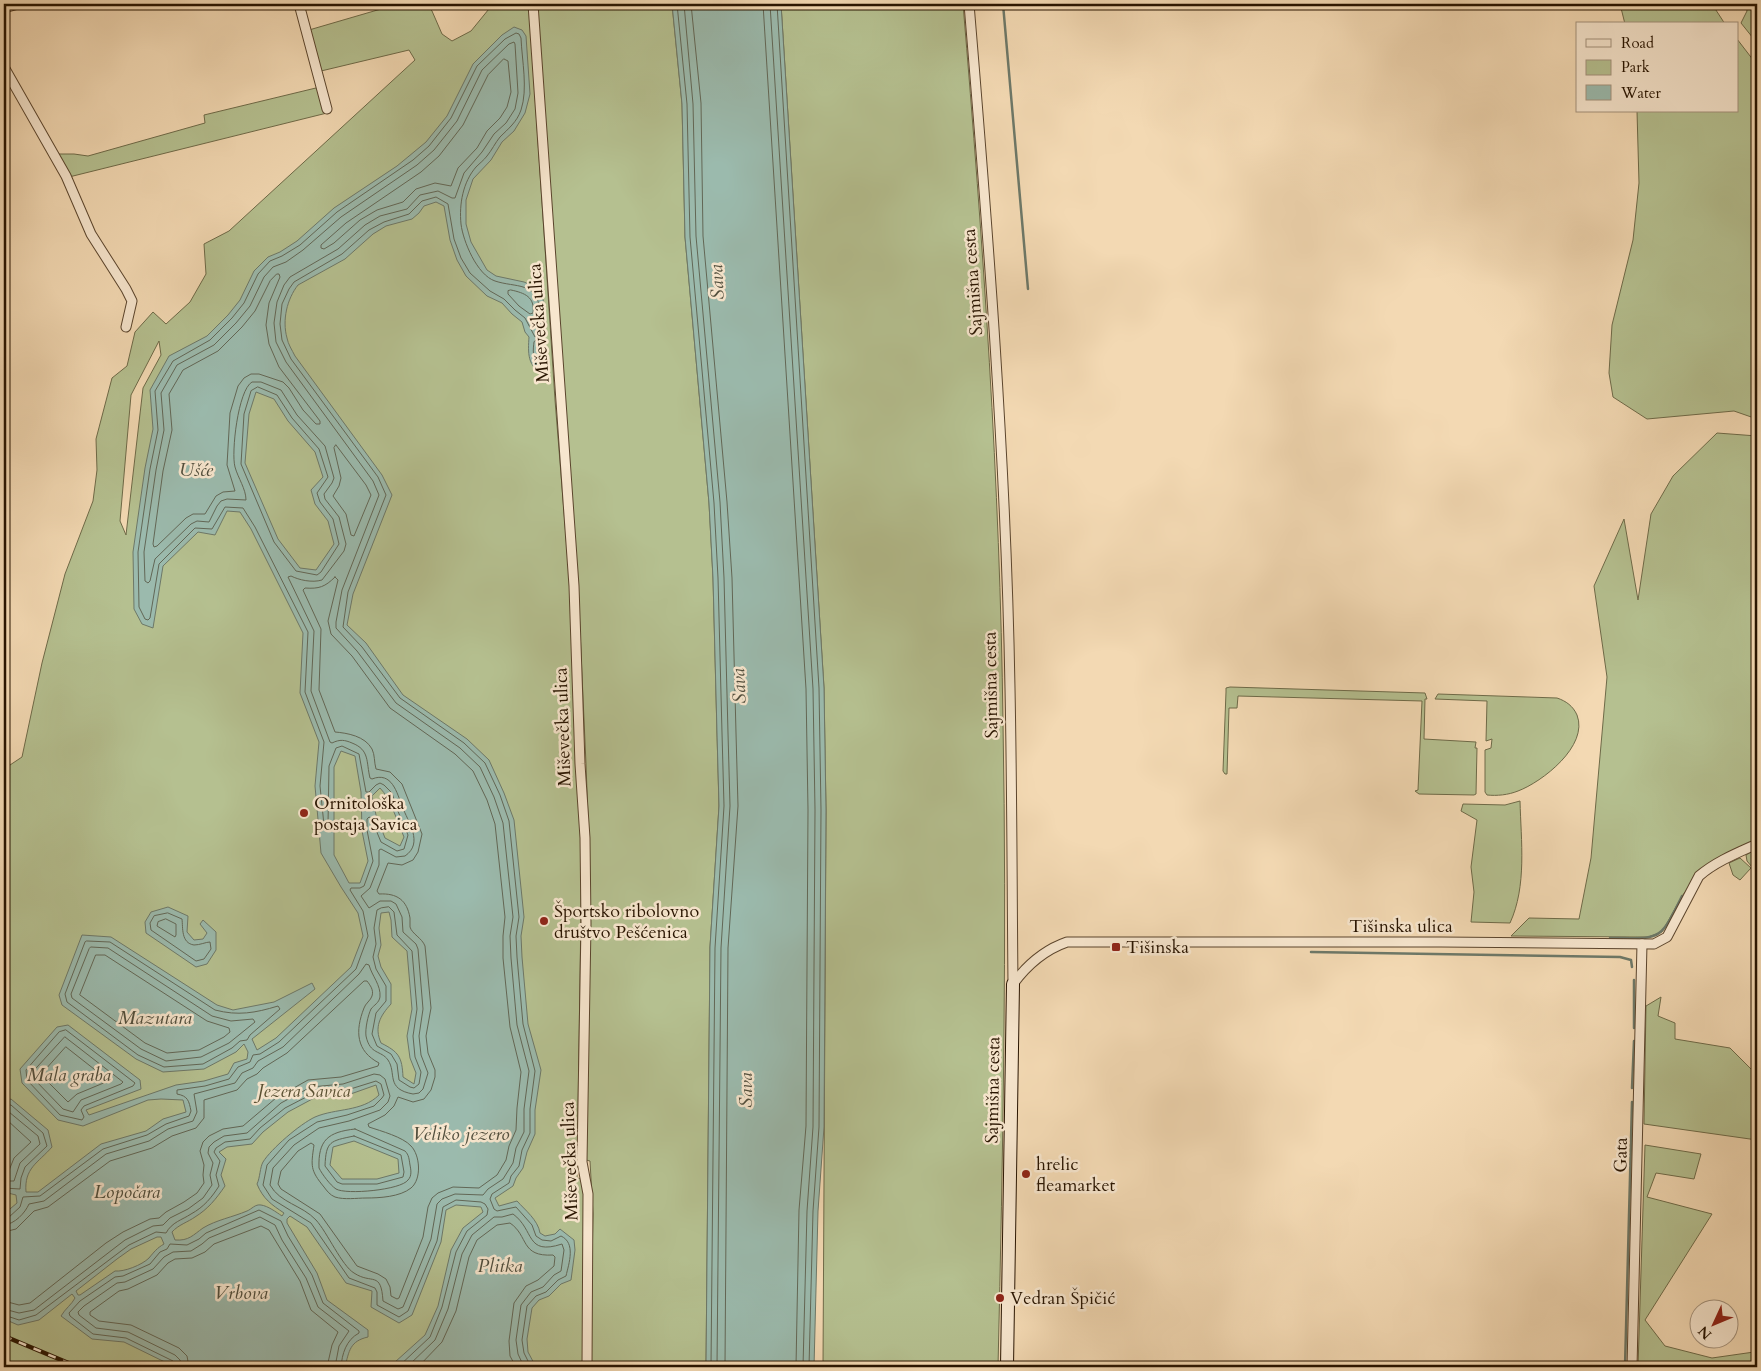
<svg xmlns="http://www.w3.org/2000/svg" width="1761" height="1371" viewBox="0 0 1761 1371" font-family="Cardo,serif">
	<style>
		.green { fill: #b5c090; stroke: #6e6a48; fill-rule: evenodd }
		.water { fill: #9bbaad; stroke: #6d7868; fill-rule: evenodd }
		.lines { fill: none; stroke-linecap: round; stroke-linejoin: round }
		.shore { stroke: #626756; stroke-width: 1 }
		.stream { stroke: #6d7868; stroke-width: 2.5 }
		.street-casing { stroke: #5b452d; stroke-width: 11 }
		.secondary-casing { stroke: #281400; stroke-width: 14 }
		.street { stroke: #f7e6ce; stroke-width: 9 }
		.secondary { stroke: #f7e6ce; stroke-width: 12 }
		.rail-casing { stroke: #281400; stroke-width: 4.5 }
		.rail { stroke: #f7e6ce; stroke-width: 2.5; stroke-dasharray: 8; stroke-linecap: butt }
		.poi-dot { fill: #8f2418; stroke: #f7e6ce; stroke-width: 2 }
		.labels { text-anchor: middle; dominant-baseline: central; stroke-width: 5; stroke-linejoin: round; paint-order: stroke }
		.street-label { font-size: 18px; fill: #281400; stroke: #f7e6ce }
		.poi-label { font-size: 18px; fill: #281400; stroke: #f7e6ce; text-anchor: start }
		.park-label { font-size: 18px; font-style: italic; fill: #595032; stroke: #f7e6ce }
		.water-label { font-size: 19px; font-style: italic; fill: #504e3d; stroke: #f7e6ce }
	</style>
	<rect width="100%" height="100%" fill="#f3d9b3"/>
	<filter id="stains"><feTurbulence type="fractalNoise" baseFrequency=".004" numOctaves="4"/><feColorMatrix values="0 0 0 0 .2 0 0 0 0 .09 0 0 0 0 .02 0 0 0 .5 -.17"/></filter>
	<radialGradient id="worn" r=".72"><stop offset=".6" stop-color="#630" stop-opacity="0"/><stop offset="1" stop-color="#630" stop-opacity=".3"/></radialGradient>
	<g class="green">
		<path d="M398,4H427L432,11L442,34L452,41L471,31L493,4H529L555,400L570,586L582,844L577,1178L583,1179L585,1212L583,1367H4V769L22,757L42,663L65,574L93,501L97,470L96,439L112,378L127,366L135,332L153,312L166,324L190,302L206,274L204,244L229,231L415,60L409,50L321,71L309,30ZM159,341L161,355L143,388L126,535L120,521L131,395Z"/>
		<path d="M535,4H672L682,104L685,237L709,503L713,578L717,733L719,806L710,947L706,1367H590L593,1214L590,1161L586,1160L589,845L586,764L578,586Z"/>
		<path d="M781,4H963C983,243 1000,482 1003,723C1007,937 1003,1153 998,1367H823L826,810L824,688Z"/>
		<path d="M1620,4H1712L1725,24H1625Z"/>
		<path d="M1746,4H1757V43L1741,23L1747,11Z"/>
		<path d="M1737,39L1757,65V419L1734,411L1647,419L1613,397L1609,373L1612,325L1633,240L1639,183L1637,111H1737Z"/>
		<path d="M320,87L327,113L69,177L55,154H74L88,156L205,123L204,115Z"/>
		<path d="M1717,433L1757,436V842L1703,869L1682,896L1662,932L1648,937H1637L1511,936L1529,918L1579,919L1591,858L1607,677L1594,586L1624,519L1638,600L1651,514L1673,476Z"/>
		<path d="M1230,687L1425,693L1427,699H1425L1424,739L1476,742L1475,748H1477L1476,794L1474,795L1419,794L1415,791L1418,790L1422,701L1238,696L1237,708H1229L1227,774H1225L1223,771L1226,692V688Z"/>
		<path d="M1438,694L1557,698C1566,701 1573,706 1577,715C1589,746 1542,782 1518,791C1508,795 1497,796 1487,795L1485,792V750L1491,748L1492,739L1486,741L1487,701L1435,699Z"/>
		<path d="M1520,801C1521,841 1527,886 1510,923L1471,922L1474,892L1471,867L1477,820L1461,811L1463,804L1505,805Z"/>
		<path d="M1757,849V861L1752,867L1747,861L1746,855Z"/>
		<path d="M1740,858L1751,868L1740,880L1733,875L1729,863Z"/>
		<path d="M1661,997L1658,1016L1675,1023V1039L1730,1048L1754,1072L1757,1082V1140L1644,1124L1646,1006Z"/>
		<path d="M1645,1145L1701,1154L1694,1179L1656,1173L1647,1197L1712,1214L1645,1320L1665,1346L1712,1358L1754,1352L1757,1355V1367H1638Z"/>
	</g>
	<g class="water">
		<path d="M672,4H781L824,688L826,810L824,1127L818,1211L814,1367H706L710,947L719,806L717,733L713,578L709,503L685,237L682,104Z"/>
		<path d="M514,27L522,30L526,36L530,94L525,113L514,131L502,142L491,160L473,179L466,200V224L471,242L487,270L496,276L524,282L534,286L541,293L544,303L546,325L544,339L547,364L544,373C527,368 528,352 529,337L525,332L522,322L512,314L502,303L487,296L466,276L457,260L450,240L444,206L436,202L424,206L419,213L412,219L386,226L373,234L345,259L298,285C287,299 282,320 287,338C288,344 292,350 295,356L382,475L392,495L353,594L347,625L366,643L403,695L467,739L489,760L504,793L514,820L524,917L521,936L522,957L528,1024L541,1070L535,1110V1134L527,1152L523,1168L516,1178L513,1186L495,1198L499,1206L517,1201C525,1210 538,1220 540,1233L545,1236L555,1234L560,1229L574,1240L575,1250L571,1280L561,1284L549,1296L539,1300L532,1308L527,1339L528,1352L536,1367H393L395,1362L425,1335L438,1306L451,1250L463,1228L483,1212L481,1207L456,1205L446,1210L441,1242L412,1315L399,1323L371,1307L372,1291L346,1283L307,1227L290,1216L287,1219V1223L317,1273L327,1300L368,1330V1337C350,1341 349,1351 345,1367H175L124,1342L92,1339L61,1316C65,1309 72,1304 75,1298L72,1294L39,1320L18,1325L4,1319V1214L17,1203L16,1195L4,1192V1101L11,1099L48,1130L52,1147C38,1163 24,1168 26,1192H38L101,1144L146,1131L163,1119L186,1112L183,1100L161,1099L148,1100L83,1126L58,1120L22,1083L20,1069L57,1027L68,1025L140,1080L141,1089L86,1110L89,1115L176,1085L204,1081L228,1074L234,1063L247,1059L248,1052L244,1044L236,1052L204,1069L163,1072L136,1059L62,1005L59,995L82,935L111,937L217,1005L233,1010L274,1002L312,983L315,989L252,1039L257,1050L276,1038L351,967L363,936L358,913L341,887L321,853L315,786L319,742L300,693L303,633L251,529L240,512L227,511L215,535L198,532L163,566L153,628L142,624L134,609L133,552L145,468L153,429L150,390L169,356L207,336L228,315L240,300L254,271L268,257L280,252L297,241L334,208L397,166L426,142L447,116L473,64L502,35ZM256,392L274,399L288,421L315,452L323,477L311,490L315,504L328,521L334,544L316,570L300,568L278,539L245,463L249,414ZM341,751L355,756L361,792L362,831L368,861L360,883H349L334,855V767ZM380,788C390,798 398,823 404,837L400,846L385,838L376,815L372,796ZM389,912L391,920L392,937L407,951L412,1009L407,1036L410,1058L416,1073L414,1084L403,1077C402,1057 399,1052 381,1043C374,1027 380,1016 391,1004V984L381,967L378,956L381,945L379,928L381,913ZM376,1085L379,1095C362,1112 336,1108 315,1117C300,1124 271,1149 263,1162C260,1167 260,1178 257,1184C263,1199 272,1205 284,1213L282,1216C276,1212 268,1206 261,1205C255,1204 252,1209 247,1211C233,1217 216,1220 203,1228C193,1235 189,1241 175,1240L172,1232C178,1225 188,1222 195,1217C208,1209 216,1199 225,1186L221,1175L226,1159L219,1152L227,1147L252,1144L263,1132L288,1112L316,1097L345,1096ZM354,1141L398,1159L399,1173L377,1179H342L330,1165L333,1147ZM157,1237H161L164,1244C157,1248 154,1252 149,1258C142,1265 124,1272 115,1271L80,1295H78L76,1291L117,1259L131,1249Z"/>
		<path d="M168,907L188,916L187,932L194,940L203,939L207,933L200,924L203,920L216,932V950L207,964L196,967L146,933L145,922L151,912Z"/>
	</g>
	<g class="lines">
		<g class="shore">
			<path d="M677,4L687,104L690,237L714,503L718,578L722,733L724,806L715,948L711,1367"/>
			<path d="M684,4L693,104L696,236L720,502L724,578L728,733L730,806L721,948L717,1367"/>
			<path d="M691,4L701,103L703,236L727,502L732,578L736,733L738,806L728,948L725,1367"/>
			<path d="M763,4L806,689L808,810L806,1126L799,1210L796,1367"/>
			<path d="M770,4L813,689L815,810L813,1127L807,1211L803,1367"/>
			<path d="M777,4L819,688L821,810L819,1127L813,1211L809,1367"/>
			<path d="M504,59L508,61L511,92L507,107L500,118L487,131L477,148L458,168L451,186L435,183L416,189L403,202L377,210L360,220L334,243L324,249L321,248V245L346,223L421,172L439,156L463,125L488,75Z"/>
			<path d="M277,274H279L280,277L269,303L266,325L269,344L279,367L320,421V424H316L303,410L289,388L283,382L259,374H251L244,378L238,386L230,413L227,465L235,491L223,492L216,496L205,514H193L186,518L157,546L154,547L153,544L163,471L172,430L169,394L183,370L218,351L242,327L255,311L270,281Z"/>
			<path d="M511,290C525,293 535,297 533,313L530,314L519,306L508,294V291Z"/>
			<path d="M537,340L539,342L541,360L539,363C532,359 533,350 534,342Z"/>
			<path d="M258,387L277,395L292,418L319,449L328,477L317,493L320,502L333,519L339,544L321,572L317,575L296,571L274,542L241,464L244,414L251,391Z"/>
			<path d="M336,445L366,485L371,495L354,536L351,535L346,514L333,496L339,486L341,478L334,448Z"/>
			<path d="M335,577L338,580L328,621L331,634L352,656L390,708L455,754L473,771L487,800L495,824L505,917L503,936V958L510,1027L521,1072L517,1108L516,1130L509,1146L506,1160L497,1175L479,1188L453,1187L438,1193L432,1198L428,1207L423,1237L399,1298L397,1299L391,1296L390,1287L386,1279L378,1274L357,1266L320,1214L281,1189L278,1184L281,1171L298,1151L311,1143L314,1145C311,1166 310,1170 324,1187C327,1191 330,1195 335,1197C344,1200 357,1198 366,1198C379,1198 400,1197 411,1188C422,1179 420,1155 411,1146C403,1137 381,1131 369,1127L368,1124L385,1115L394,1106L398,1097L413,1102L424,1099L431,1090L435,1077V1070L428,1053L426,1036L431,1008L425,946C422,938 412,934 410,927C410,924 410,921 410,918C407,900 397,893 379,894L377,891L388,863L402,865L413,860L418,852L422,834L402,784L390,772L376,769C374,762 375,755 372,749C365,736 347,733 335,732L319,690L321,629L303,590L305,588C319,589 325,587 335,577Z"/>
			<path d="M389,907L394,912L397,935L412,951L417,1009L413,1036L415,1057L421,1072L419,1084L414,1088L410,1087L399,1080L397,1064L391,1054L377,1046L372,1034L376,1013L386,1001V986L376,969L373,957L376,944L374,928L377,910L381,908Z"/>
			<path d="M168,913L182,919C183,928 181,943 194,945C200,945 206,942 210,942L211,949L204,959L196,961L151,930L150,923L154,916Z"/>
			<path d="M166,919L176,924V935L175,937L157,926L158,922Z"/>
			<path d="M87,941L110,942L215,1010C238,1016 255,1013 278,1006L280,1009L250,1035L247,1040L240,1041L232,1048L203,1064L164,1067L138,1055L67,1002L65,994L85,942Z"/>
			<path d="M91,947L108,948L212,1016L231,1021L253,1019L255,1022L229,1043L201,1057L166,1061L141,1049L72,998L71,994L89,949Z"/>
			<path d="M96,955H105L207,1021L229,1028L230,1032L224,1037L199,1050L167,1053L145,1043L80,995Z"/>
			<path d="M66,1030L135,1083L133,1086L84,1106L81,1110L84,1117L82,1120L60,1115L27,1080L26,1070L59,1032Z"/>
			<path d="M65,1037L123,1082L121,1084L81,1100L73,1112L63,1109L33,1078L32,1073Z"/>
			<path d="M66,1047L108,1080L106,1082L77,1094L68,1102L41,1075Z"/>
			<path d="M4,1105H11L43,1133L47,1146L25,1167L21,1178L20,1189L4,1188"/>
			<path d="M4,1112H9L38,1136L40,1144L20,1163L14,1181H4"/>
			<path d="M4,1119L7,1120L31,1142L14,1158L8,1173L4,1174"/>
			<path d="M355,1129L405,1151C409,1155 409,1159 410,1165C411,1170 412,1176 408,1180C401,1190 346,1195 336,1189C330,1185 322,1174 319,1168C318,1140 328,1132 355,1129Z"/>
			<path d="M354,1136L401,1155L404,1172L403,1177L377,1184H342L337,1182L325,1166C326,1141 330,1141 354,1136Z"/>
			<path d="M4,1218H8L20,1207L23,1197L40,1196L103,1149L147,1135L166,1124L189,1116L191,1111C189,1101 188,1096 177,1094V1090L205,1086L229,1079L238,1067L250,1062L253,1055L260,1054L279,1042L356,969L368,936L363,911L350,890L351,888H360L364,886L373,861L367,830V819L369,817L371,818L381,842L397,851L404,849L408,835L397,809L392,793L384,785L380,783L376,785L369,792H366L359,754L342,746L336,748L329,766L328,824L326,826L324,825L320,786L324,742L305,692L308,632L255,527L243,508L225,507L212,529L195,528L159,564L150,618L148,620L145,619L139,607L138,552L150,469L158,430L155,391L173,361L210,340L232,318L244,303L258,274L270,261L282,256L300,245L337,212L413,160L429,146L451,118L477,66L505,39L516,33L519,34L521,38C522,61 528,89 521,110C517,122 508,129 500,137C495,143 492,150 487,156C484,160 480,163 476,167C463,182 459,204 461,224C463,241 477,275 495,281C516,288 537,281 540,311C541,320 541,328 539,337H535L525,318L515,310L504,299L490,291L470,273L461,258L454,239L448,204L436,197L422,201L409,214L384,222L369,230L342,254L294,282L289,289L282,304L280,324L282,340L291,359L378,477L386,495L348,592L343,627L362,647L400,698L464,743L485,763L500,795L509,821L519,917L516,936L517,957L523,1024L535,1071L530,1109V1133L522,1150L519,1166L511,1176L509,1183L492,1194L490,1199L494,1209L497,1211L516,1207L532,1225L536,1236L542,1240L551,1241L561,1236C576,1243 569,1263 566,1276L558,1280L546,1292L536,1296L527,1306L522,1340L524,1353L531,1367"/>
			<path d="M4,1225C15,1224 25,1213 29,1204L44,1201L106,1154L149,1141L168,1129L193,1121L197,1112L194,1094L235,1083L242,1073L253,1068L258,1061L283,1047L359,974L366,964L369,965C372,976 381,985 380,997C379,1003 374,1005 371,1009C368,1015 365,1029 366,1036C370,1055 381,1050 388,1060C397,1073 385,1089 413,1094L419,1093L423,1089L428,1073L421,1055L419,1036L423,1009L418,949L416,944L403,932L402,917L396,904L391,901H380L369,908L361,896L370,888L379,865V850L381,849L396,857L405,856C424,843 408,822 402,806C397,793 392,771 372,779L370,778C366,762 370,750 352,743C345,740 340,739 332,743L330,742L311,691L314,631L288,577L291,576C299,580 312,583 322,580L344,551L346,544L339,517L325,499L324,494L332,483L334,478L325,446L297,415L281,390L261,382H252C238,390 231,453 235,467C238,478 246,489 246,500L227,499L221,501L217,506L209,522L197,521L191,524L155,559L150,581L148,583L145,581L144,552L156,470L164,430L161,393L177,365L214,345L236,323L250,306L264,277L273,267L286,262L303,250L341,217L417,165L434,150L457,121L482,70L509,44L514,42L515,44L518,93L515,109L506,123L494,134L482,152L464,173L455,198H452L438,191L420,195L407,209L380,216L365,225L338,249L290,277L284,285L277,302L274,323L276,342L286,362L373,481L379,495L342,590L336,622V628L357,651L396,703L460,748L480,767L494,797L503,823L513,917L510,936L511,958L517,1025L529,1071L524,1109V1132L516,1148L513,1163L503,1179L488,1189L483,1195L455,1194L442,1199L437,1204L431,1239L403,1307L398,1309L383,1301C381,1270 372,1285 354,1273C342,1266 327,1232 316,1220C302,1205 280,1203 270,1185L273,1168L294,1145L319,1128L349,1121L380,1110L388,1102L390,1096L385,1079L380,1075L374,1074L343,1084L311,1087L281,1103L247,1133L224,1136L214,1142L209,1147L208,1153L213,1163L210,1175L212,1185L203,1198L188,1209L170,1218L163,1225L153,1226L125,1240L34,1310L19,1313L4,1309"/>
			<path d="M4,1232L16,1229L34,1211L48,1207L110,1161L152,1148L172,1136L196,1128L204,1118V1100L237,1090L247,1079L257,1074L263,1068L287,1053L364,981H367C370,985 374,990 372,996C371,1000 365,1004 364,1008C355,1031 356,1051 379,1063L378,1066L341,1077L308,1080L276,1098L243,1126L223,1129L209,1136L203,1142L200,1151L204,1165L203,1175L204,1183L197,1193L184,1202L166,1212L159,1218L150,1219L123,1232L106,1243L30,1303L19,1305L4,1301"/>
			<path d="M4,1315L19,1320L36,1315L129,1245L156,1232L166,1233C172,1222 182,1220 191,1214C204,1207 212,1197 219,1186L216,1175L220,1161L214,1152L216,1148L225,1142L250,1139L260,1128L285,1108L314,1093L344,1091L376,1081L381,1084L384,1095L382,1098L374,1106L347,1115L317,1122L289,1140L267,1165L263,1185L272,1199L311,1223L349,1278L375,1288L377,1292V1305L399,1317L408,1311L437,1241L443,1207L456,1200L481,1202L485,1204L488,1209L487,1215L467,1231L456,1252L442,1307L430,1337L398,1367"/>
			<path d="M176,1367L173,1361L126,1338L93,1334L70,1316L69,1313L80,1301L115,1277L123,1276L150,1264L160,1252L167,1249L170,1244L187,1245L199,1239L206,1233L259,1210L281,1221L288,1236L312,1275L323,1303L359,1331V1333C346,1340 342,1354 341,1367"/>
			<path d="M182,1367L180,1360L175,1355L128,1332L96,1328L79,1315L78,1312L84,1306L117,1283L125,1282L153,1269L164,1257L173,1252L191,1251L202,1244L209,1238L260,1217L275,1225L282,1240L306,1278L318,1307L349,1331L339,1346L335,1367"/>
			<path d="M189,1367L187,1356L179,1348L131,1325L99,1321L90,1315V1312L119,1291L128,1289L157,1275L168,1263L175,1259L192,1258L205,1252L214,1244L261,1226L269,1230L300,1281L311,1310L338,1332L332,1345L327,1367"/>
			<path d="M407,1367L435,1340L448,1309L462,1254L472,1235L494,1217H502L513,1214C535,1230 525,1256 562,1244L564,1250L561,1271L554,1275L543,1287L531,1292L521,1305L516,1340L518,1354L524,1367"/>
			<path d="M418,1367L442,1342L456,1311L469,1257L477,1240L497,1225L510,1223C529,1236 520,1257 553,1255L555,1257L554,1266L538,1280L526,1286L514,1303L509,1341L510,1356L516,1367"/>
		</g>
		<g class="stream">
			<path d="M1003,4L1028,289"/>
			<path d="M1610,938C1661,938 1659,943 1682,896"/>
			<path d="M1311,952L1620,957L1631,960L1632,967"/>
			<path d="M1634,1028V980"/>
			<path d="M1632,1088L1634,1041"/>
			<path d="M1625,1367L1632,1102"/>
		</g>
		<defs>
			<g id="street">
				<path d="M299,4L327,109"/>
				<path d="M533,4L574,586L580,764L585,838L586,924L582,1162L588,1194L587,1367"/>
				<path d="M969,4C988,231 1006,460 1010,688C1012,787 1012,885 1013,984"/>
				<path d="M4,8L18,4"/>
				<path d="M4,67L66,176L91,234L126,289L132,301L126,327"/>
				<path d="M1013,984C1027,965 1044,950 1067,942H1441L1654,944L1667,937L1699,876C1715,862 1737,853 1757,844"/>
				<path d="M1632,1367L1642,944"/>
			</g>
			<path id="secondary" d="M1007,1367L1013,984"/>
		</defs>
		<use href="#street" class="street-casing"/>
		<use href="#secondary" class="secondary-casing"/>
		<use href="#street" class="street"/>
		<use href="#secondary" class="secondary"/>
		<defs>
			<path id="rail" d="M4,1336L78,1367"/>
		</defs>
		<use href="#rail" class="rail-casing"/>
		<use href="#rail" class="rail"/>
	</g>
	<g class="poi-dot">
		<circle cx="304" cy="813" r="5"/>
		<circle cx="544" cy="921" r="5"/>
		<rect x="1111" y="942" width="10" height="10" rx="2.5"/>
		<circle cx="1026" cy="1174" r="5"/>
		<circle cx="1000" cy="1298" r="5"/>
	</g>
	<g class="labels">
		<g class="street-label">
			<text transform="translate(973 282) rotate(-94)">Sajmišna cesta</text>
			<text transform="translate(539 323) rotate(-94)">Miševečka ulica</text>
			<text transform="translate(991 685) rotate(-91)">Sajmišna cesta</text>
			<text transform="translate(563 727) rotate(-92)">Miševečka ulica</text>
			<text x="1401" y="926">Tišinska ulica</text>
			<text transform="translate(993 1090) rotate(-89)">Sajmišna cesta</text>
			<text transform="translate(1621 1155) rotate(-89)">Gata</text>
			<text transform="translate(570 1161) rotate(-92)">Miševečka ulica</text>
		</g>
		<g class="poi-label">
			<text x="314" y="803">Ornitološka<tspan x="314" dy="21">postaja Savica</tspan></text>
			<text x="554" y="911">Športsko ribolovno<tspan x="554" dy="21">društvo Pešćenica</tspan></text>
			<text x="1126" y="947">Tišinska</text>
			<text x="1036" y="1164">hrelic<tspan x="1036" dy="21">fleamarket</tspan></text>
			<text x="1010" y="1298">Vedran Špičić</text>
		</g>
		<g class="park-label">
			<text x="304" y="1091">Jezera Savica</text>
		</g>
		<g class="water-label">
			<text transform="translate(717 282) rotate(-93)">Sava</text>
			<text x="196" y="470">Ušće</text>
			<text transform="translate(739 686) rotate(-93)">Sava</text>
			<text x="155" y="1018">Mazutara</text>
			<text x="69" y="1075">Mala graba</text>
			<text transform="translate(746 1090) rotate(-90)">Sava</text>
			<text x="461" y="1134">Veliko jezero</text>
			<text x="127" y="1192">Lopočara</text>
			<text x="500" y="1266">Plitka</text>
			<text x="241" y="1293">Vrbova</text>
		</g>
	</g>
	<rect width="1761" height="1371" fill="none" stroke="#f3d9b3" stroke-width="20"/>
	<rect x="5" y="5" width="1751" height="1361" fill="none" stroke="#281400" stroke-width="2.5"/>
	<rect x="10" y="10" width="1741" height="1351" fill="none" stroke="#281400"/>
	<rect x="1576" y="22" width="162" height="90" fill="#f7e6ce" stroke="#a4927c"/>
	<rect x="1586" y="39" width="25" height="8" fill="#f7e6ce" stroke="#a4927c"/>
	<text x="1621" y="48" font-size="15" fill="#281400">Road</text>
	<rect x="1586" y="60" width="25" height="15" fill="#b5c090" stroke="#a4927c"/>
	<text x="1621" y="72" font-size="15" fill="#281400">Park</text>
	<rect x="1586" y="85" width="25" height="15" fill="#9bbaad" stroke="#a4927c"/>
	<text x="1621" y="98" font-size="15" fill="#281400">Water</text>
	<g transform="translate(1714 1324) rotate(226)"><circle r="24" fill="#f7e6ce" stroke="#a4927c"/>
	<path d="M0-4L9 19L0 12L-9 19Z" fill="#8f2418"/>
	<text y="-8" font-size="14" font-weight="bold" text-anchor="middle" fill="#281400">N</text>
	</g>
	<rect width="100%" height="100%" filter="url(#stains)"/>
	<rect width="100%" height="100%" fill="url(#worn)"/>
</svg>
